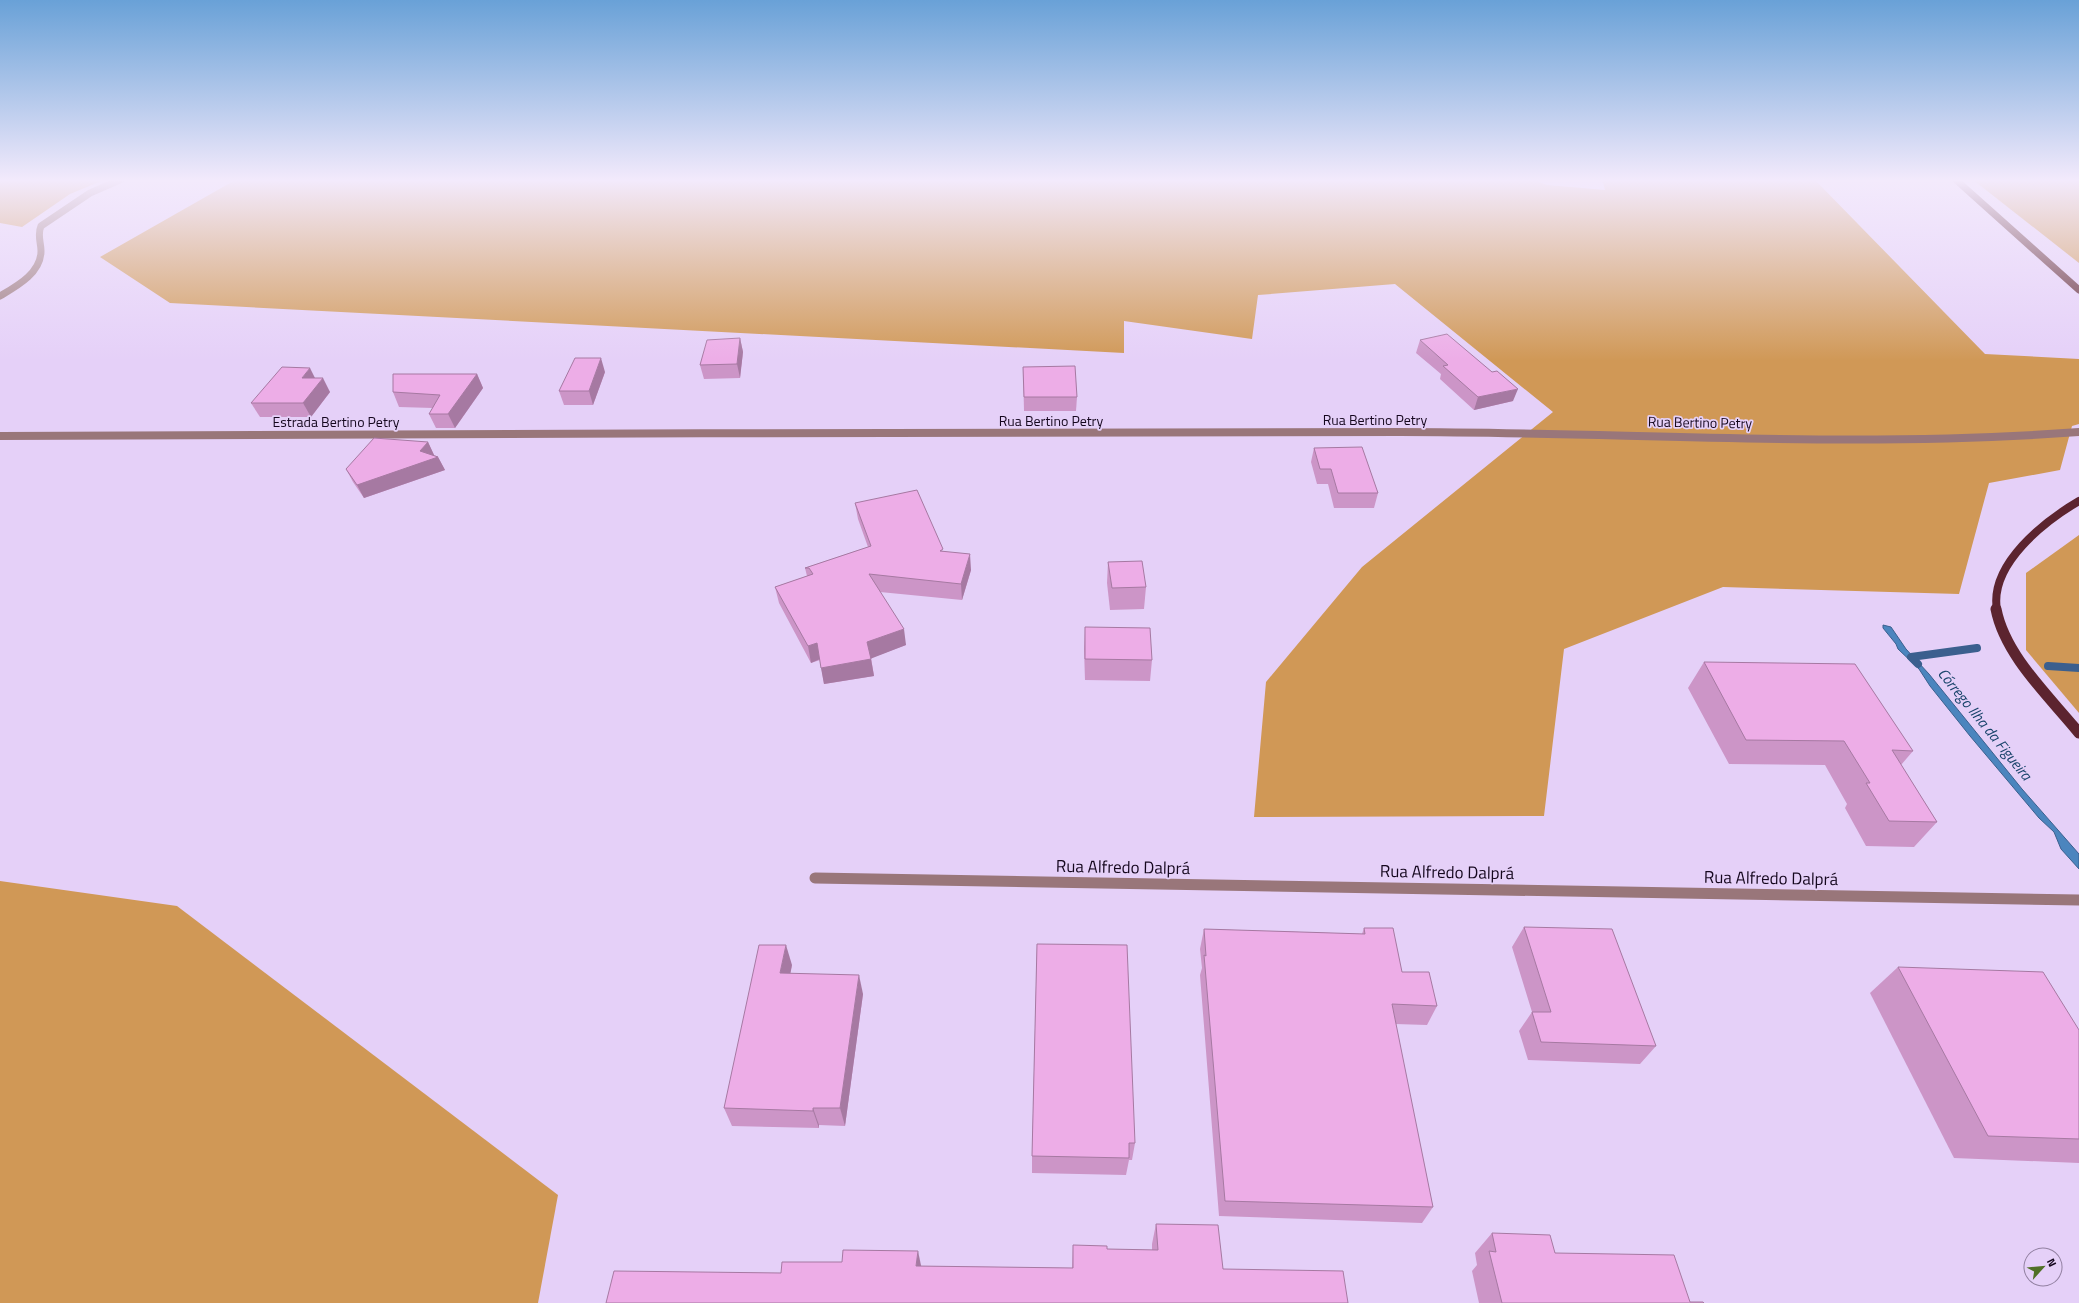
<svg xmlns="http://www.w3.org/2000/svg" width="2079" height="1303" viewBox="0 0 2079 1303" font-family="'Titillium Web',sans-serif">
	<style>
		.forest { fill: #d09856 }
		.water { fill: #4b85be; stroke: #3b5f8e }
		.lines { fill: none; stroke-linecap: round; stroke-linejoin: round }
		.stream { stroke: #3b5f8e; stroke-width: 8 }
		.minor-far2 { stroke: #99767a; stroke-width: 7 }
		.minor-far1 { stroke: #99767a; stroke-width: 8 }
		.minor { stroke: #99767a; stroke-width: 11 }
		.major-far2 { stroke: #5c242f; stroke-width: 7 }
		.major-far1 { stroke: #5c242f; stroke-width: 8 }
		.major { stroke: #5c242f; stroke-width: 11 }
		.wall { fill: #cc95c7 }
		.shaded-wall { fill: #a679a2 }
		.building { fill: #edade7; stroke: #a679a2 }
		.labels { text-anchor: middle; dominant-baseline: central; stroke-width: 3.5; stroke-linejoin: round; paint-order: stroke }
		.street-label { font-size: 14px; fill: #15071e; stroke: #e5d0f8 }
		.water-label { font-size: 15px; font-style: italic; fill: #18436a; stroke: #e5d0f8 }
		.near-street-label { font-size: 17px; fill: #15071e; stroke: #e5d0f8 }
	</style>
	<rect width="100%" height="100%" fill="#e5d0f8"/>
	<g class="forest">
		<path d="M0,179H106L70,194L22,227L0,223Z"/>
		<path d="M237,179H1531L1547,185L1605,190L1602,179H1799L1815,180L1985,354L2079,359V424L2072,426L2060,470L1989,483L1959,594L1723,587L1564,649L1544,816L1254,817L1266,682L1362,567L1553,412L1395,284L1258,295L1252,339L1124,321V353L170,303L100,257Z"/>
		<path d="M1972,179H2079V263Z"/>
		<path d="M2079,535V713L2026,650V573Z"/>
		<path d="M0,881L177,906L558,1195L538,1303H0Z"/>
	</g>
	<path class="water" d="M1883,625L1891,627L1906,649L1929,674L2022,789L2079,854V869L2061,849L2054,832L2039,818L1970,736L1930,686L1919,669L1898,649L1896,644L1883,628Z"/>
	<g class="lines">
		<g class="stream">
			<path d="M1918,664L1911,657L1977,648"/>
			<path d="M2048,666L2079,668"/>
		</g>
		<path class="minor-far2" d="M0,296C17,286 41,273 41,251C41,242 37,235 41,226L90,193L122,179"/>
		<path class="minor-far1" d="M0,436C467,433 933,433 1400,432C1626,432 1853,449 2079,432"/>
		<path class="minor" d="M815,878L2079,900"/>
		<path class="major-far2" d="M1955,179L2079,290"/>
		<path class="major-far1" d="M1997,610C1989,564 2045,521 2079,501"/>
		<path class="major" d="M1996,609C2005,656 2050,697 2079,733"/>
	</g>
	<g class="wall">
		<path d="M740,338L743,352L740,378L704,379L700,365Z"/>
		<path d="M1420,340L1513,401L1474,410L1440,379L1441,374L1416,353Z"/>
		<path d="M1023,367L1077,397L1076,411H1024Z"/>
		<path d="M605,372L593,405H564L559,391Z"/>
		<path d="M477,374L483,388L455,428H436L429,414L433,408L399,407L393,392Z"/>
		<path d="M316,378L330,392L311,417H260L251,403Z"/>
		<path d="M428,442L434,455L438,457L445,470L364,498L353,482L346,469Z"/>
		<path d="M1314,448L1378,493L1374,508H1334L1328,484H1317L1311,462Z"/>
		<path d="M855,503L943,551L971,570L962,600L880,592L906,645L871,658L874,676L824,684L820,660L811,663L779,603L775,587L807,576L805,568L868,547L858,519Z"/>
		<path d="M1108,562L1146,587L1144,609L1110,610L1107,583Z"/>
		<path d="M1085,627L1152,660L1150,681L1085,680L1084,649Z"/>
		<path d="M1704,662L1913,751L1901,765L1937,822L1914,847L1866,846L1845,808L1847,804L1825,765L1729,764L1688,688Z"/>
		<path d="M1524,927L1656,1046L1640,1064L1528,1060L1519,1031L1532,1012L1512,947Z"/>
		<path d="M1364,928L1402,972L1437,1006L1427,1025L1395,1024L1433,1207L1422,1223L1219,1216L1200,975L1202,968L1200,949L1204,929L1362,934Z"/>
		<path d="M1037,944L1135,1143L1132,1160H1129L1126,1175L1032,1173V1156Z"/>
		<path d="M792,965L790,973L863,994L845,1126L819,1125V1128L732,1126L724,1108Z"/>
		<path d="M1898,967L2079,1030V1163L1954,1158L1870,993Z"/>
		<path d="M1156,1224L1223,1269L781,1273L921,1266L1072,1268L1073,1245L1107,1249L1152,1250V1244Z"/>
		<path d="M1492,1233L1555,1253L1690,1302L1704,1303H1479L1472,1271L1477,1265L1475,1253Z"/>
	</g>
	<g class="shaded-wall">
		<path d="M740,338L743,352L740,378L737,364Z"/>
		<path d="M601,358L605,372L593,405L589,391Z"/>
		<path d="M310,368L317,382L302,378Z"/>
		<path d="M477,374L483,388L455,428L448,414Z"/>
		<path d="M323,378L330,392L311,417L303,403Z"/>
		<path d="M1518,389L1513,401L1474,410L1478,397Z"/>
		<path d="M428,442L434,455L430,459L438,457L445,470L364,498L357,485L420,451Z"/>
		<path d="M970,554L971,570L962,600L961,584Z"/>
		<path d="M904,629L906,645L870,659L867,642Z"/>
		<path d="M817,643L820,659L811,663L808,646Z"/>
		<path d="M871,659L874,676L824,684L821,668Z"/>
		<path d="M786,945L792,965L787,992L780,973Z"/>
		<path d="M859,975L863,994L845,1126L840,1108Z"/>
		<path d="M813,1108L819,1125V1128L813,1111Z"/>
		<path d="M918,1251L922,1270L916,1266Z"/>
	</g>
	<g class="building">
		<path d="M1447,334L1492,372L1497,371L1518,389L1478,397L1443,366L1448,365L1420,340Z"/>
		<path d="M740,338L737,364L700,365L707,340Z"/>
		<path d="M575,358H601L589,391H559Z"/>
		<path d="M1075,366L1077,397H1024L1023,367Z"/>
		<path d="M282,367L310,368L302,378H323L303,403H251Z"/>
		<path d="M393,374H477L448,414H429L440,395L393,392Z"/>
		<path d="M374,438L428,442L420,451L438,457L357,485L346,469Z"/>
		<path d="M1362,447L1378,493H1338L1331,469H1320L1314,448Z"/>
		<path d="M917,490L943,549L940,551L970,554L961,584L869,574L904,629L867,642L871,659L821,668L817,643L808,646L775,587L813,574L809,568H805L871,546L855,503Z"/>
		<path d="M1142,561L1146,587L1112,588L1108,562Z"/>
		<path d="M1085,627L1150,628L1152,660L1085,659Z"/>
		<path d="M1704,662L1855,664L1913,751L1892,750L1937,822L1889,821L1866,783H1870L1844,741L1746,740Z"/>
		<path d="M1524,927L1612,929L1656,1046L1541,1042L1532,1012H1551Z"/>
		<path d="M1364,928H1393L1402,972H1429L1437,1006L1392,1004L1433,1207L1225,1201L1204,955L1206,956L1204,929L1365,934Z"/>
		<path d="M1037,944L1127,945L1135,1143H1129V1158L1032,1156Z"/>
		<path d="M759,945H786L780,973L859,975L840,1108H813V1111L724,1108Z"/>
		<path d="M1898,967L2043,972L2079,1030V1139L1988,1136Z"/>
		<path d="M1156,1224L1218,1225L1223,1269L1343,1271L1348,1303H606L614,1271L781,1273L782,1262H842L843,1250L918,1251L916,1266L1073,1268V1245L1107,1246V1249L1158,1250Z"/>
		<path d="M1492,1233L1550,1235L1555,1253L1674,1255L1690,1302H1703L1704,1303H1502L1489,1251L1496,1252Z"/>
	</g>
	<linearGradient id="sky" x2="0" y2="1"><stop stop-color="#69a1d7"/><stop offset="0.5" stop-color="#f3eafc"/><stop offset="1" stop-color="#f3eafc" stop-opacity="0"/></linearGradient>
	<rect width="2079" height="361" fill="url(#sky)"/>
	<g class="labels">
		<g class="street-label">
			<text x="1375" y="419">Rua Bertino Petry</text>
			<text x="1051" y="420">Rua Bertino Petry</text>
			<text x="336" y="421">Estrada Bertino Petry</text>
			<text transform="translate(1700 422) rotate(1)">Rua Bertino Petry</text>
		</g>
		<g class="water-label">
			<text transform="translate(1985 724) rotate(51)">Córrego Ilha da Figueira</text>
		</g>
		<g class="near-street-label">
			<text transform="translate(1123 867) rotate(1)">Rua Alfredo Dalprá</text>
			<text transform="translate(1447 872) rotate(1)">Rua Alfredo Dalprá</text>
			<text transform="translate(1771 878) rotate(1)">Rua Alfredo Dalprá</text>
		</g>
	</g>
	<g transform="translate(2043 1267) rotate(63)"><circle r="19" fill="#e5d0f8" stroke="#9280a1"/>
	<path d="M0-3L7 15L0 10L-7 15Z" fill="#507026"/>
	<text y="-6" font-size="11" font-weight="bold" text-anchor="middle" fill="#15071e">N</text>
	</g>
</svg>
